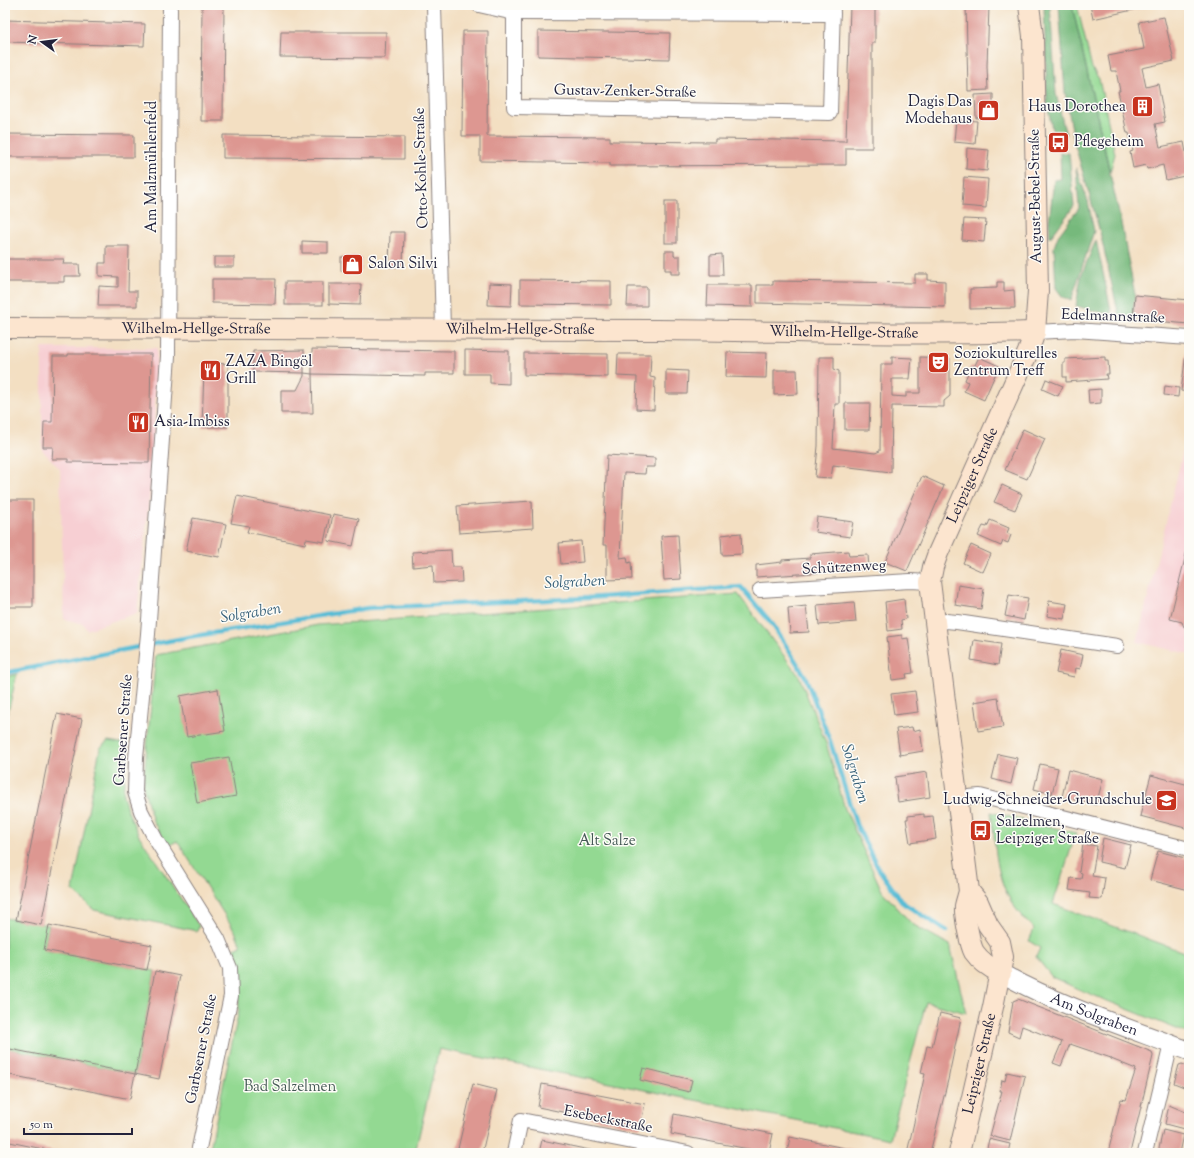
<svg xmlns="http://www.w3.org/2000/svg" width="1194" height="1158" viewBox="0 0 1194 1158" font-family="'Sorts Mill Goudy',serif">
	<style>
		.built { fill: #f7cfd3 }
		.green { fill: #93d992; stroke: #5a7e66 }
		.forest { fill: #76b97c; stroke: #4c6e5c }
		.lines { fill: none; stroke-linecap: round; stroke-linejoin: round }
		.stream { stroke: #57bcd5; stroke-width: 4.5 }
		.building { fill: #dd9791 }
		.minor-casing { stroke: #8a807e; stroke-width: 16 }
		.tertiary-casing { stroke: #8a807e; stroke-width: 20 }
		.secondary-casing { stroke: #8a807e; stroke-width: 22 }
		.minor { stroke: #fff; stroke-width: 14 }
		.tertiary { stroke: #fff; stroke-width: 18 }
		.secondary { stroke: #fce5cf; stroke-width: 20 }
		.labels { text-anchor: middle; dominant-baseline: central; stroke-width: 3; stroke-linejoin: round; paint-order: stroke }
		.street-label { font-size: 15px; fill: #22223b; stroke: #fdfcf7 }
		.poi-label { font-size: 15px; fill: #22223b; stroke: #fdfcf7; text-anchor: start }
		.park-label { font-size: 15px; fill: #445955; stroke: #fdfcf7 }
		.water-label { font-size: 16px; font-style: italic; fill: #376079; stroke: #fdfcf7 }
	</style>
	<rect width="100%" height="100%" fill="#fdfcf7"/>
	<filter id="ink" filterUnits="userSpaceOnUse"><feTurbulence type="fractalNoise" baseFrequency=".025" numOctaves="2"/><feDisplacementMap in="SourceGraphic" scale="8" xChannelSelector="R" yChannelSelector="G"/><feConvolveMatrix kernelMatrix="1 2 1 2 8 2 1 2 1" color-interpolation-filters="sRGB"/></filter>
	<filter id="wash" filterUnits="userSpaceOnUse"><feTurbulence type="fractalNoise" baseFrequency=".012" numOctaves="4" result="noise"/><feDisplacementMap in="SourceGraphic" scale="16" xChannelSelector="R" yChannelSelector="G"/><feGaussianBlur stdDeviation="0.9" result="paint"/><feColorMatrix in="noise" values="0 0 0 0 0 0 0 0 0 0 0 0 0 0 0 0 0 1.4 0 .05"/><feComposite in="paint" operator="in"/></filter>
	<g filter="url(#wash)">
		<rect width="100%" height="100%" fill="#f3dfc2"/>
		<g class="built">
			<path d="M42,348H157L153,463L137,613L87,630L84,624L64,619L60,469L42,450Z"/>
			<path d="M1189,427V654L1137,642Z"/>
		</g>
		<g class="green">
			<path d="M1072,5H1077L1092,68L1099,79L1115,154L1110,172Z"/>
			<path d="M738,594L799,676L826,743L845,809L882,891L912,924L950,945L966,1013L926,1002L890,1139L439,1049L415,1153H209L239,1010L238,974L231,949L241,946L235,931L177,841L168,846L153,821L143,786L156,655L318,625Z"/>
			<path d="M17,674L5,725V677Z"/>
			<path d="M108,741L127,744L123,796L127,809L138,834L199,926L197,931L94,910L73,891L100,748Z"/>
			<path d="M991,812L1076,833L1053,904L1189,954V1034L1078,989L1052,977L1036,957L1040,948L1029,941L1034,929C994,891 998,863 991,812Z"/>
			<path d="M5,918L49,925L44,950L155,971L135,1074L5,1048Z"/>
		</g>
		<g class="forest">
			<path d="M1044,5H1050L1056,94L1066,136L1053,134L1047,103Z"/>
			<path d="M1059,5H1072L1120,218L1135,295L1133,319L1119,316L1100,232L1075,145L1065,93Z"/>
			<path d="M1060,153H1069L1074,206L1050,238L1049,221L1054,180L1061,179Z"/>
			<path d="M1076,168L1088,201L1094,231L1071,301L1062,296L1056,288L1054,247L1058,236L1079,208Z"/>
			<path d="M1096,240L1112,315L1076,306L1081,276Z"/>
		</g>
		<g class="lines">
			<path class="stream" d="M5,673L189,637L368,608L588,598L741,587L773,625L805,676L830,741L856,824L878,868L903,903L947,931"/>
		</g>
		<g id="blocks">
			<g class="building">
				<path d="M202,5H224L223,121H201Z"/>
				<path d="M850,5H875V43H872V148H846V165L610,166V163L480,161V136H462L463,31H488L487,136L610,137V141L715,142V139L846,141Z"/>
				<path d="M966,5L989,6L987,66L988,90L968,91Z"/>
				<path d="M1090,5H1150V6L1093,19Z"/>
				<path d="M1164,17L1174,61L1142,68L1146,87L1158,84L1165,122L1155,124L1160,147L1184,142L1189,168V175L1166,180L1163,165L1147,169L1146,165L1133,168L1130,152L1133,151L1129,133H1127L1118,91H1120L1116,71H1111L1108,56L1144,49L1139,22Z"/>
				<path d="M5,20L145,24L144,46L5,42Z"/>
				<path d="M538,31L670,33L669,59L538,56Z"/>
				<path d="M281,32H386L385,58L280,57Z"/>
				<path d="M993,94V117L976,118L975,95Z"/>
				<path d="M956,119L977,121L975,144L954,142Z"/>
				<path d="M5,134L134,135V157H5Z"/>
				<path d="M223,135L404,137V159L223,158Z"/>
				<path d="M967,148L989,150L987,171L966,169Z"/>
				<path d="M964,177L988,179L986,208L962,206Z"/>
				<rect x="665" y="201" width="12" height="42"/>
				<path d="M964,219L986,220L984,242L962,240Z"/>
				<path d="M390,232H404L403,267H389Z"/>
				<path d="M302,241L328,242V253H302Z"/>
				<path d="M106,246H129L128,291H137V306H98L99,286L118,287V277L99,276V263H106Z"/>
				<path d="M665,251H674V256H680V274H671V270H665Z"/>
				<path d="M722,254L723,275H710V255Z"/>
				<rect x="214" y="257" width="20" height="10"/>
				<rect x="341" y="257" width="20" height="14"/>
				<path d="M5,259H64L63,264H79L80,276H64V282H5Z"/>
				<path d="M915,274H928V280L945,281V307L757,303V285H773V281L915,283Z"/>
				<path d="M212,279H276L275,304L212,303Z"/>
				<path d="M520,280L611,281V305L520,304Z"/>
				<rect x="285" y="282" width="38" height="23"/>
				<path d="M997,282H1004V291L1014,290L1015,308L970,309V289L997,288Z"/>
				<path d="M489,283L512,284L511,306L488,305Z"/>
				<path d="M329,284H361L360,305L329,304Z"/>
				<path d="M708,285H752V307L707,306Z"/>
				<path d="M628,287H647V306H627Z"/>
				<path d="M1135,295L1189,300V324L1133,319Z"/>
				<path d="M312,349L454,351V373H425V376L312,374L313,413H281V390H297L304,376V373L312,374Z"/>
				<path d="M304,350V373L253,372V351Z"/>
				<path d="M465,350L509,351V384L490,383V374H465Z"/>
				<path d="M727,352L767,353L766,378L726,377Z"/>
				<path d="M524,353L608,354V377L524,375Z"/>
				<path d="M1186,353L1189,354V392L1181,391Z"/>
				<path d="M68,354H151L149,463L68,462V459H52L53,447H43L44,422H52L53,356H68Z"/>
				<path d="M618,354H651L650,377L655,378L654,410L636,409L637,377L617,376Z"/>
				<path d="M819,357H834V369L839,371V404H835L833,448L875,453L880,451L881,364H892V357L912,358L910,379H892V396L906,397V393H920V357L950,358V396L944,401V407L892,406L891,472L833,465L831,478L815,477L818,446Z"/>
				<path d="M979,357L999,366L984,400L964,391L968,382L965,380L971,366L974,367Z"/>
				<path d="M1105,357V361H1108L1109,374H1106L1107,379L1066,382V377H1063V363H1065V359Z"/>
				<path d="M208,363L228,364V427H202L204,370Z"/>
				<path d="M666,370L688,371L687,394H666Z"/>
				<path d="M774,370H797L798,394L774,395Z"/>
				<path d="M1046,379L1063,386L1058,396L1042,389Z"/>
				<path d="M1165,386L1179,388L1178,397L1164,395Z"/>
				<path d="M1101,389V403L1089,404L1088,390Z"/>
				<path d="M845,403H870L869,430H845Z"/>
				<path d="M1023,429L1045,439L1027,479L1005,470Z"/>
				<path d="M607,455L655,458V467H646L645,474L624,473L620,558L627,557L628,563L631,562L632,579L607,580V545H603Z"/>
				<path d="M922,476L944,486L907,571L885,562Z"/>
				<path d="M1002,485L1022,494L1015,510L994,502Z"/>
				<path d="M237,496L330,515L324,542L306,539L305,544L247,532L249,526L231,523Z"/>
				<rect x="5" y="500" width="28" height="107"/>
				<path d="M532,501L533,528L459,533L457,506Z"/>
				<path d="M333,514L359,519L353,546L328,541Z"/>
				<path d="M817,517L853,522L850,537L815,532Z"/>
				<path d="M193,518L226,524L219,557L186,551Z"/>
				<path d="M990,520L1009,528L1007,533L1011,535L1008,543L1003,541L1001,546L978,536L983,526L987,527Z"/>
				<path d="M741,533L742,554L722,555L721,535Z"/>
				<path d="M678,535L681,579L664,580L661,536Z"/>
				<path d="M581,541L583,562L561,564L559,543Z"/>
				<path d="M1189,542V628L1184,627L1182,622L1170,619Z"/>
				<path d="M971,545L991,554L983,572L963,563Z"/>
				<path d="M451,550L452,567H461L462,582L434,583L433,565L413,567L412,552Z"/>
				<path d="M848,551L849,556L868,555L869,569L756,577V565L782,562V560L810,558V554Z"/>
				<path d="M958,585L984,589L981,609L955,605Z"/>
				<path d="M1009,595L1028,598L1024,620L1005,616Z"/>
				<path d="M904,599L906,619L901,620L902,629L888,631L885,602Z"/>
				<path d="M1049,601L1067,604L1064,619L1047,616Z"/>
				<path d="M854,602L856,622L819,625L817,605Z"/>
				<path d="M806,606L809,632L790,633L788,608Z"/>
				<path d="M902,635V639L908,638L913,673L906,674L907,678L892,680L887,637Z"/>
				<path d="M974,640L1001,644L998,665L971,660Z"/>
				<path d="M1061,650L1083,655L1080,669L1076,668L1074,677L1056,673Z"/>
				<path d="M218,689L225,731L187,737L180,696Z"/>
				<path d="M915,691L918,712L894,715L891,694Z"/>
				<path d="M998,698L1003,727L978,731L974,702Z"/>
				<path d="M57,714L82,719L41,925L16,920Z"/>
				<path d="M912,727L913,731L920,729L923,751L900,755L896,729Z"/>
				<path d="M998,754L1017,758L1011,784L992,779Z"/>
				<path d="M229,757L236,796L197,803L190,763Z"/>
				<path d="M1040,764L1058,768L1052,794L1034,789Z"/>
				<path d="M1068,770L1103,779L1096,805L1062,797Z"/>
				<path d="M927,772L930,797L898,802L895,777Z"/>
				<path d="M1151,775L1189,785V829L1140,816Z"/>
				<path d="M924,814V817L933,816L936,839L910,843L906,819H908V816Z"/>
				<path d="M1103,838L1131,845L1125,868L1099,862Z"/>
				<path d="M1083,844L1097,846L1092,876L1105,878L1102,899L1089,898L1090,893L1069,890L1071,878L1081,879L1082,873L1079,872Z"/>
				<path d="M1158,851L1189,859V890L1150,880Z"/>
				<path d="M49,925L152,945L147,970L44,950Z"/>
				<path d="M155,971L180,976L159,1079L135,1074L130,1099L5,1074V1048L135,1074Z"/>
				<path d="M1018,999L1152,1052L1153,1056L1130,1153H1108L1121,1099L1126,1100L1136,1069L1111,1059V1058L1070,1044L1061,1066L1053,1063L1062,1042L1022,1026L1019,1037L1008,1032L1013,1001Z"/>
				<path d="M940,1013L961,1018L948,1080L930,1153H907L925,1074L921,1073L927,1046L932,1047Z"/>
				<path d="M1182,1064L1189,1067V1089L1174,1083L1179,1065Z"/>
				<path d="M643,1068L692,1080L689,1092L640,1080Z"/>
				<path d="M1007,1072L1025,1076L1010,1141L990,1136L1002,1091H1000L1002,1080L1005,1081Z"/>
				<path d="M473,1084L497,1090L489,1123L482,1153H457Z"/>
				<path d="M542,1084L645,1104L640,1128L538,1107Z"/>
				<path d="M1169,1105L1188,1113L1184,1129L1165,1124Z"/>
				<path d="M674,1114L773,1134L769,1153L671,1134Z"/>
				<path d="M1163,1130L1183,1135L1179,1153H1158Z"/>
				<path d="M790,1137L865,1152V1153H787Z"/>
				<path d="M989,1139L1010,1144L1008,1153H986Z"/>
				<path d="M542,1140L599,1152V1153H539Z"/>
				<path d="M5,1141L57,1152V1153H5Z"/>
			</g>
		</g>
	</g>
	<g filter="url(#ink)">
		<use href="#blocks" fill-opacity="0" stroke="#8a807e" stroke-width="1"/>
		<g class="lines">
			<defs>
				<g id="minor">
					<path d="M170,5L168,356L148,634L136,758L135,792L141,811L156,840L218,939L230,968L231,996L198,1153"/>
					<path d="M434,5L443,329"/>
					<path d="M479,5L514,13L833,14"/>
					<path d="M514,13V107L830,113L833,5"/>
					<path d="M1035,332L1075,330L1189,338"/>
					<path d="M760,590L910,581L930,582"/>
					<path d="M934,624L946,621L957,622L1117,646"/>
					<path d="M957,798L980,796L1189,849"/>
					<path d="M514,1153L521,1120L688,1153"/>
					<path d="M1145,1153L1171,1044"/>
				</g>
				<g id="tertiary">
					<path id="s1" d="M1001,973C1060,1006 1126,1027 1189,1051"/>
				</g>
				<g id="secondary">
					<path id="s2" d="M5,328C222,330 440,329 657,330C783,331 909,336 1035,332"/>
					<path id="s3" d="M1001,973C990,968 981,962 974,952C970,945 964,914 965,906C966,901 968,896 969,891L930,582L933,567L938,553L1028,352L1035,332L1038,291L1033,36L1029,5"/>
					<path id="s4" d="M959,1153L993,1007L1003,957L1000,942L988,925L978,902L969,891"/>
				</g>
			</defs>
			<use href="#minor" class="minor-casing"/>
			<use href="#tertiary" class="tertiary-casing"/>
			<use href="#secondary" class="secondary-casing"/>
			<use href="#minor" class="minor"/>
			<use href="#tertiary" class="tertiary"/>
			<use href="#secondary" class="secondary"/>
		</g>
	</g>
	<defs>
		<symbol id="building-square" viewBox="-11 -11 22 22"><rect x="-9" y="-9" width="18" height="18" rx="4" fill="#c8321e" stroke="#fdfcf7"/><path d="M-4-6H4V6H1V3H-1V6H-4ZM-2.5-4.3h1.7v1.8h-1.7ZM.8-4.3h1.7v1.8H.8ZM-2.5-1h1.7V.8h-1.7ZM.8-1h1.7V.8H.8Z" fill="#fff"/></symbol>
		<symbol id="shop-square" viewBox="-11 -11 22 22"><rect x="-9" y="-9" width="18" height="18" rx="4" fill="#c8321e" stroke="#fdfcf7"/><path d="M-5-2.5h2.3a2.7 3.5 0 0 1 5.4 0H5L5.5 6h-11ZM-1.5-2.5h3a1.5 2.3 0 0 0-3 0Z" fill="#fff"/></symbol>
		<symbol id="bus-square" viewBox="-11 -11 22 22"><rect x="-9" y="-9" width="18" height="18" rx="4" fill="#c8321e" stroke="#fdfcf7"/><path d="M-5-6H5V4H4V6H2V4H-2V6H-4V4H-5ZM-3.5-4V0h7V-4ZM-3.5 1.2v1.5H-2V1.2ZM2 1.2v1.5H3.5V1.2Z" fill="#fff"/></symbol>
		<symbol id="theatre-square" viewBox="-11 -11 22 22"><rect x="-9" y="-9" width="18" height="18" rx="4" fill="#c8321e" stroke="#fdfcf7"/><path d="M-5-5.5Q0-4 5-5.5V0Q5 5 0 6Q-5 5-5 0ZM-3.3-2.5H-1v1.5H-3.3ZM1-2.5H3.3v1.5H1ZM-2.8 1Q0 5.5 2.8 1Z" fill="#fff"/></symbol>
		<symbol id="restaurant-square" viewBox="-11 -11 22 22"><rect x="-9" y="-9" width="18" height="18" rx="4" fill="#c8321e" stroke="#fdfcf7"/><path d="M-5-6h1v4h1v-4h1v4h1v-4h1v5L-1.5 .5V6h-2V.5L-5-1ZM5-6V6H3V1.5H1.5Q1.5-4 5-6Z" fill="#fff"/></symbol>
		<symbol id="school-square" viewBox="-11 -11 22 22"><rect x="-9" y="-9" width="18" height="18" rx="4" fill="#c8321e" stroke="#fdfcf7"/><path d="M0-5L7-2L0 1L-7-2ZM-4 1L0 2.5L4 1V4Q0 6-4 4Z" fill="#fff"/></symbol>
	</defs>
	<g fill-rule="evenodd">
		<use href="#building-square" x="1130" y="94" width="25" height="25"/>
		<use href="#shop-square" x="976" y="98" width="25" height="25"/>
		<use href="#bus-square" x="1046" y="130" width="25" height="25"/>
		<use href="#shop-square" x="340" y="252" width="25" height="25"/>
		<use href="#theatre-square" x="926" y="350" width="25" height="25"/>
		<use href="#restaurant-square" x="198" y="358" width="25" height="25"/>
		<use href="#restaurant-square" x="126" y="410" width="25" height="25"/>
		<use href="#school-square" x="1154" y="788" width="25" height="25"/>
		<use href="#bus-square" x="968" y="818" width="25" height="25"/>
	</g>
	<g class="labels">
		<g class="street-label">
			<text transform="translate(625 92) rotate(1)">Gustav-Zenker-Straße</text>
			<text transform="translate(152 167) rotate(-90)">Am Malzmühlenfeld</text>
			<text transform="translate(422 168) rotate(-92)">Otto-Kohle-Straße</text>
			<text transform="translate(1036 196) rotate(-91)">August-Bebel-Straße</text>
			<text transform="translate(1113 317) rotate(2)">Edelmannstraße</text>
			<text stroke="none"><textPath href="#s2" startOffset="191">Wilhelm-Hellge-Straße</textPath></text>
			<text stroke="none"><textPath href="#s2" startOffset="515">Wilhelm-Hellge-Straße</textPath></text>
			<text stroke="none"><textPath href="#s2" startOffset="839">Wilhelm-Hellge-Straße</textPath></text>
			<text stroke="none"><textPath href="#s3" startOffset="524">Leipziger Straße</textPath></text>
			<text transform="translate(844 568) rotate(-3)">Schützenweg</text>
			<text transform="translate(124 730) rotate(-86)">Garbsener Straße</text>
			<text stroke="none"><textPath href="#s1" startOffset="102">Am Solgraben</textPath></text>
			<text transform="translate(202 1049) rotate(-79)">Garbsener Straße</text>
			<text stroke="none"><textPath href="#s4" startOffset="92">Leipziger Straße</textPath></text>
			<text transform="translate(608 1120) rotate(11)">Esebeckstraße</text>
		</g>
		<g class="poi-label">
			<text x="972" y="102" text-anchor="end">Dagis Das<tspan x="972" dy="17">Modehaus</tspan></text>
			<text x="1126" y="107" text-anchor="end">Haus Dorothea</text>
			<text x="1074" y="142">Pflegeheim</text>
			<text x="368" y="264">Salon Silvi</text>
			<text x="954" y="354">Soziokulturelles<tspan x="954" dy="17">Zentrum Treff</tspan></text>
			<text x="226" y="362">ZAZA Bingöl<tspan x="226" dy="17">Grill</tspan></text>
			<text x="154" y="422">Asia-Imbiss</text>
			<text x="1152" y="800" text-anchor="end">Ludwig-Schneider-Grundschule</text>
			<text x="996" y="822">Salzelmen,<tspan x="996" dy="17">Leipziger Straße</tspan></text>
		</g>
		<g class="park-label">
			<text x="607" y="841">Alt Salze</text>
			<text x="290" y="1087">Bad Salzelmen</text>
		</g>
		<g class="water-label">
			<text transform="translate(575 583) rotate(-3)">Solgraben</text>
			<text transform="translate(251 614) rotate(-9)">Solgraben</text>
			<text transform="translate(854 774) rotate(73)">Solgraben</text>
		</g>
	</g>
	<rect width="1194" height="1158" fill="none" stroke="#fdfcf7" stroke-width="20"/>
	<g transform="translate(42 42) rotate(284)" stroke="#fdfcf7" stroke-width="3" paint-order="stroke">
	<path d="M0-3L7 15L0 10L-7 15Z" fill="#22223b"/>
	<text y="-6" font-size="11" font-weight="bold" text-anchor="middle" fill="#22223b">N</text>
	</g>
	<path d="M24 1128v6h108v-6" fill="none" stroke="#22223b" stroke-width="2"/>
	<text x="30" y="1128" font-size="12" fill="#22223b" stroke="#fdfcf7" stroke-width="3" paint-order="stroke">50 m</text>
</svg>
